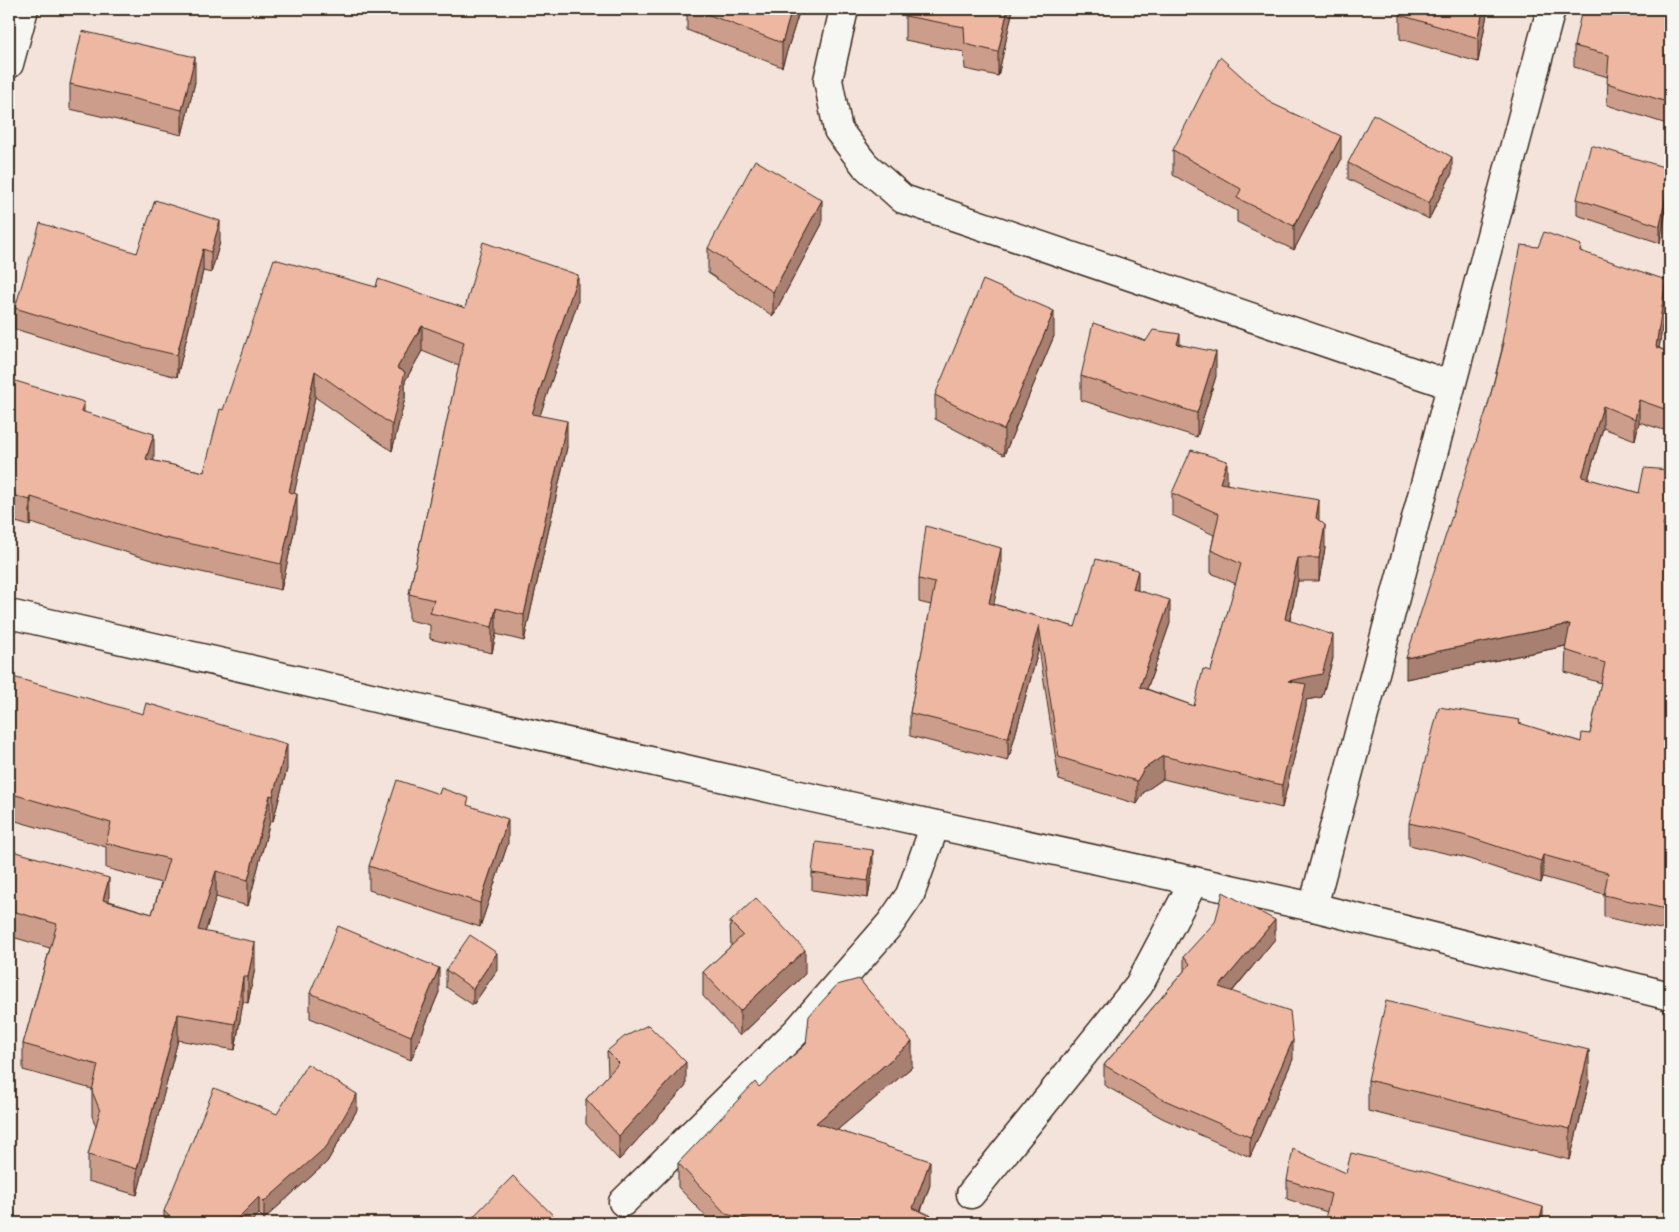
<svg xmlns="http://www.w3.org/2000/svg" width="1679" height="1232" viewBox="0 0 1679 1232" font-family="Mynerve,sans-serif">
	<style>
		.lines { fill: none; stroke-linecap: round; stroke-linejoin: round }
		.minor-casing { stroke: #3b2a1e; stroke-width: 31 }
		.minor { stroke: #f6f6f2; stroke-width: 28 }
		.wall { fill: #cd9d8b; stroke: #3b2a1e }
		.shaded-wall { fill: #a78071; stroke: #3b2a1e }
		.building { fill: #eeb7a2; stroke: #3b2a1e }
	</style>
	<rect width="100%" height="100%" fill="#f4e3da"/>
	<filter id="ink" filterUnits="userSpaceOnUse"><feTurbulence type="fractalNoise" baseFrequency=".02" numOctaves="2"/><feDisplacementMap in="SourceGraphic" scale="10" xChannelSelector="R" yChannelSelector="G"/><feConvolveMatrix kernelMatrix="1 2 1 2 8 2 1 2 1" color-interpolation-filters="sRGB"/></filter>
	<g filter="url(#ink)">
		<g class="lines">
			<defs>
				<g id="minor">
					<path d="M844,9L828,80L838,130L865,165L903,199L1451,385"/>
					<path d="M9,64L24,9"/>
					<path d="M9,614L790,793L1313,907L1670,996"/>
					<path d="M1313,907L1551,9"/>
					<path d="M971,1194L1139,985L1194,881"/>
					<path d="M623,1202L798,1030L890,924L910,895L935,825"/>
				</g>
			</defs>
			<use href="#minor" class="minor-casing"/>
			<use href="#minor" class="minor"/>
		</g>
		<g class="wall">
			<path d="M687,9H800L782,67L687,30Z"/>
			<path d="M1013,9L998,76L965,69L964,52L905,40V16Z"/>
			<path d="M1488,9L1478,62L1400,39V15Z"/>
			<path d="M1670,9V125L1607,105L1608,77L1574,67V46Z"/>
			<path d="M195,82L182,135L70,109V84Z"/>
			<path d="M1271,103L1341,160L1294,250L1237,222V211L1173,175V150Z"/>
			<path d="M1348,163L1452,173L1429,219L1348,179Z"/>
			<path d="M1670,169L1660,243L1577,215V199Z"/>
			<path d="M822,224L773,316L708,273V248Z"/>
			<path d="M220,242L211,273L203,271L177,377L142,368L15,329V308L137,253Z"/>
			<path d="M1538,247L1581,251L1666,301L1659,348L1670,353V432L1639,422L1635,440L1603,428L1588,479L1639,493L1670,470V520L1668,527L1670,528V931L1604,917V894L1543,877L1541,883L1463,857L1409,845V823L1520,724L1581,742L1590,734L1601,683L1565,672L1566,646L1406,679L1488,405L1502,349V342Z"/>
			<path d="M376,287L465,308L578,301L540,415L567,447L524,641L496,634L492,653L430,639V625L409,620V594L459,366L422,351L405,381V398L392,451L315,397L294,493L297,519L281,590L161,563L31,523L30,526L9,520V379L84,412L154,461L204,472L223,410Z"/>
			<path d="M1054,336L1004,455L935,419V395Z"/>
			<path d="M1146,341L1180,345L1216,376L1197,437L1081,400V376Z"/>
			<path d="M1227,484L1319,520L1325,548L1319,581H1298L1290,621L1333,658L1322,697L1306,700V707L1282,808L1163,779L1144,792L1137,804L1059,780L1039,648L1008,761L910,736V713L931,605L919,602V579L1001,571L993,604L1075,627L1138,590L1170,623L1147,689L1194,706L1211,671L1236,584L1211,573V550L1214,535L1172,515V493Z"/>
			<path d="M9,693L287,769L273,821H270L248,906L216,897L205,932L255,968L248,1003L243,1002L235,1050L178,1040L137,1195L88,1181V1155L96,1127L92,1116V1089L23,1070V1044L50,948L9,936V850L109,901L152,914L161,883L106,868V847L9,819Z"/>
			<path d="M439,794L469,806L508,843L480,927L369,890V866Z"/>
			<path d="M873,867L868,898L812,890V873Z"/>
			<path d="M730,922L805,974L740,1036L703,996V972L731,946Z"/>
			<path d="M1275,939L1232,992L1293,1059L1250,1157L1162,1118L1104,1085V1065L1184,971V956Z"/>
			<path d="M446,970H497L473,1005L446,987Z"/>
			<path d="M439,992L411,1060L310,1018V993Z"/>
			<path d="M607,1051L686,1086L619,1160L586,1124V1099L608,1075Z"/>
			<path d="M912,1067L837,1130L930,1185L921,1211L947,1223H712L678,1187V1163L759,1087Z"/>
			<path d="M1368,1080L1589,1082L1570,1160L1368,1111Z"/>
			<path d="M357,1110L327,1162L264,1219L259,1214L250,1223H164V1211Z"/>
			<path d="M1346,1173L1543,1223L1327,1212L1287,1199V1180Z"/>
		</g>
		<g class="shaded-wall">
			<path d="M792,9H800L782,67V43Z"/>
			<path d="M1008,9H1013L998,76V52Z"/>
			<path d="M1483,9H1488L1478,62V38Z"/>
			<path d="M195,57V82L182,135V110Z"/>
			<path d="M1341,136V160L1294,250V226Z"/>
			<path d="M1452,157V173L1429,219V203Z"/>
			<path d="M1670,173V189L1660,243V226Z"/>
			<path d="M822,200V224L773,316V292Z"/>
			<path d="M220,221V242L211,273V252Z"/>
			<path d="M203,249V271L177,377V355Z"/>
			<path d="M578,275V301L532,440V414Z"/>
			<path d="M1666,280V301L1656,369V347Z"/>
			<path d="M1054,311V336L1004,455V430Z"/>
			<path d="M422,326V351L405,381V398L392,451V425L397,368Z"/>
			<path d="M1180,334V358L1177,344Z"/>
			<path d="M1216,352V376L1197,437V413Z"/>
			<path d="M315,371V397L289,518V492Z"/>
			<path d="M1639,400V422L1635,440V419Z"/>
			<path d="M84,402V428L81,411Z"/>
			<path d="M1603,406V428L1582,499V477Z"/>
			<path d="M567,421V447L524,641V615Z"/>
			<path d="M154,434V460L146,485V459Z"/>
			<path d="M1227,461V483L1220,506V483Z"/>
			<path d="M297,494V519L281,590V564Z"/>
			<path d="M31,497V523L30,526V500Z"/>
			<path d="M1670,499V520L1663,547V526Z"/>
			<path d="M1319,500V523L1316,518Z"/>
			<path d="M1325,525V548L1319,581V558Z"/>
			<path d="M1001,548V571L989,626V603Z"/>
			<path d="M1298,558V581L1285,642V619Z"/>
			<path d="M1138,570V593L1133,589Z"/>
			<path d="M1170,600V623L1140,709V687Z"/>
			<path d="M496,608V634L492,653V627Z"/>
			<path d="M1570,624V645L1406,679V658Z"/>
			<path d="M1039,625V648L1008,761V738Z"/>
			<path d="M1333,635V658L1322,697L1306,700V707L1282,808V785L1288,681Z"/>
			<path d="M287,744V769L273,821V796Z"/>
			<path d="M1163,756V779L1144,792L1137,804V781L1144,769Z"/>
			<path d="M270,795V821L248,906V880Z"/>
			<path d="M508,819V843L480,927V903Z"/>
			<path d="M873,850V867L868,898V881Z"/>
			<path d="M1543,855V877L1541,883V861Z"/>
			<path d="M216,871V897L198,956V930Z"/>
			<path d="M109,878V904L103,900Z"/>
			<path d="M1275,920V939L1219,1007V987Z"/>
			<path d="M255,942V968L248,1003V977Z"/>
			<path d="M805,950V974L740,1036V1011Z"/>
			<path d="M497,953V970L473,1005V989Z"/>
			<path d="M439,968V992L411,1060V1036Z"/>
			<path d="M243,977V1002L235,1050V1024Z"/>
			<path d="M178,1014V1040L137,1195V1169Z"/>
			<path d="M1293,1040V1059L1250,1157V1137Z"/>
			<path d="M912,1042V1067L816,1148V1123Z"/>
			<path d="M1589,1050V1082L1570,1160V1129Z"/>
			<path d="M686,1062V1086L619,1160V1136Z"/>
			<path d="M357,1094V1110L327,1162L264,1219V1202Z"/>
			<path d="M930,1161V1185L916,1223L913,1208Z"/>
			<path d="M259,1197V1214L250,1223H233Z"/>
			<path d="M1543,1207V1223H1539Z"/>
		</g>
		<g class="building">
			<path d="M694,9H792L782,43Z"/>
			<path d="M906,9H1008L998,52L965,44L964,27L905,16Z"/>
			<path d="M1401,9H1483L1478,38L1400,15Z"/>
			<path d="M1582,9H1670V103L1607,83L1609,55L1574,46Z"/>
			<path d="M82,31L195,57L182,110L70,84Z"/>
			<path d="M1220,57L1271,103L1341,136L1294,226L1237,198L1241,189L1173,150Z"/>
			<path d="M1373,114L1452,157L1429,203L1348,163Z"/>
			<path d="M1591,145L1670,169V173L1660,226L1577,199Z"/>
			<path d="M755,160L822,200L773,292L708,248Z"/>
			<path d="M155,200L220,221L211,252L203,249L177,355L142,347L15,308L40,223L137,253Z"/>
			<path d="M1544,232L1581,245L1580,251L1666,280L1656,347L1670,353V411L1639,400L1635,419L1603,406L1582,477L1639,493L1644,468L1670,470V499L1663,526L1670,528V910L1604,895L1608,873L1543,855L1541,861L1463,835L1409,823L1439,707L1520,720L1519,723L1581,742L1582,733L1590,734L1605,663L1565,650L1570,624L1406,658L1488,405L1504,343L1502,342L1521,245L1538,247Z"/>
			<path d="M483,242L578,275L532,414L567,421L524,615L496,608L492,627L430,613L434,600L409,594L464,342L422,326L397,368L405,372L392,425L315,371L289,492L297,494L281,564L161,537L31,497L30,500L9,494V379L84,402L81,411L154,434L146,459L204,472L220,409L223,410L274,259L376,287L378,279L465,308Z"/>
			<path d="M983,280L1054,311L1004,430L935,395Z"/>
			<path d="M1093,323L1146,341L1153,330L1180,334L1177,344L1216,352L1197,413L1081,376Z"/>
			<path d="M1191,450L1227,461L1220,483L1319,500L1316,518L1325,525L1319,558H1298L1285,619L1333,635L1322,674L1288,681L1306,684L1282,785L1163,756L1144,769L1137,781L1059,757L1039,625L1008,738L910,713L935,583L919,579L926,526L1001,548L989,603L1075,627L1096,559L1138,570L1133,589L1170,600L1140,687L1194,706L1203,669L1211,671L1241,564L1211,550L1219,514L1172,493Z"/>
			<path d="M13,677L143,714L146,703L287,744L273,796L270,795L248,880L216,871L198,930L255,942L248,977H243L235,1024L178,1014L137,1169L88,1155L100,1111L92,1091L98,1065L23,1044L57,924L9,910V850L109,878L103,900L152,914L169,859L106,843L111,823L9,793V693Z"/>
			<path d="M397,780L439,794L441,788L469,798L467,805L508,819L480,903L369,866Z"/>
			<path d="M816,842L873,850L868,881L812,873Z"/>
			<path d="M1223,892L1275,920L1219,987L1290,1011L1293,1040L1250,1137L1162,1099L1104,1065L1190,964L1184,956L1215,922Z"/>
			<path d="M756,898L805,950L740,1011L703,972L743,935L730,922Z"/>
			<path d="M338,926L439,968L411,1036L310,993Z"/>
			<path d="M470,935L497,953L473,989L446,970Z"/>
			<path d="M859,979L912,1042L816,1123L930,1161L913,1208L947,1223H762L726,1214L678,1163L755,1082L759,1087L806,1044L809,1016L837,985Z"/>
			<path d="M1386,1001L1589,1050L1570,1129L1368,1080Z"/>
			<path d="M648,1025L686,1062L619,1136L586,1099L619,1063L607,1051L624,1037Z"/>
			<path d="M307,1064L357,1094L327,1146L264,1202L259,1197L233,1223H176L164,1211L214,1088L277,1114Z"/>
			<path d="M1293,1149L1346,1173L1351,1153L1421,1170L1543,1207L1539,1223H1324L1331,1194L1287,1180Z"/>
			<path d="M513,1176L561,1223H467Z"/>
		</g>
	</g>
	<rect width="1679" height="1232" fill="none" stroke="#f6f6f2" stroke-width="30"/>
	<rect x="15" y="15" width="1649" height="1202" fill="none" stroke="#3b2a1e" stroke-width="2" filter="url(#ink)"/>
</svg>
